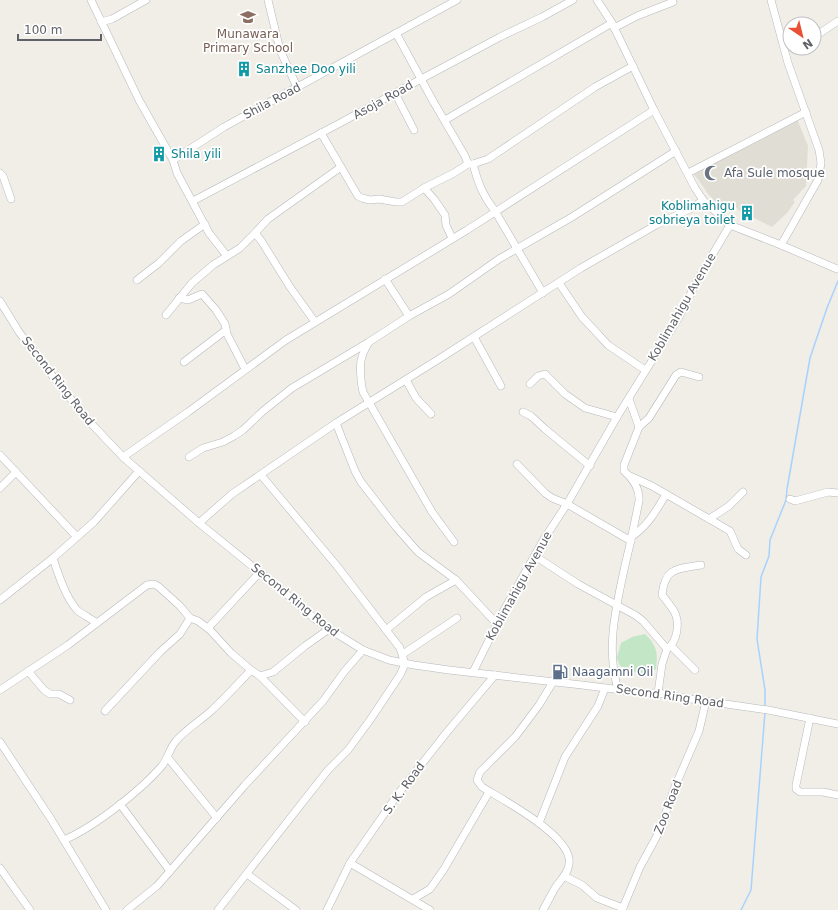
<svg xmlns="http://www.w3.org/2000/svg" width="838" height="910" viewBox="0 0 838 910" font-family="'DejaVu Sans',sans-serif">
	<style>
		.education { fill: #e0ded4 }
		.green { fill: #c3e7c6 }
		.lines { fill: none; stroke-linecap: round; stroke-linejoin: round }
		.stream { stroke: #a8d2fe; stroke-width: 1.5 }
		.minor-casing { stroke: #b6b8bd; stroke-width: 8 }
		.minor { stroke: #fff; stroke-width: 7 }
		.labels { text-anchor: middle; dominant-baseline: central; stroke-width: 3.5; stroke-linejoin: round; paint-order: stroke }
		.education-label { font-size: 12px; fill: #785e54; stroke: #fff }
		.culture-label { font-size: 12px; fill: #0d838f; stroke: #fff; text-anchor: start }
		.street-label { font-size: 12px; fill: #5e6166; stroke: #fff }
		.worship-label { font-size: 12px; fill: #5b616d; stroke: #fff; text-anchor: start }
		.service-label { font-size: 12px; fill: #4e5e75; stroke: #fff; text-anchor: start }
	</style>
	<rect width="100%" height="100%" fill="#f0eee6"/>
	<path class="education" d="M797,119L808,146L806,186L793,200L795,202L787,213L772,227L750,216L746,218L732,203L722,209L708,194L698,179L694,175L721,158Z"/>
	<path class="green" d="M645,634C657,646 658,653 656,669C646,677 631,671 620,666L617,658L621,643L632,637Z"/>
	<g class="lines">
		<g class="stream">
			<path d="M765,707V690L757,639L761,577L769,556L770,540L786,500L787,489L810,358L827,308L838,281"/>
			<path d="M741,910L751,890L765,712"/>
		</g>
		<defs>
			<g id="minor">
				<path d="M91,0L139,100L173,160L177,173L209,233L227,256"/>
				<path d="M268,0L280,50L297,87"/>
				<path d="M597,0L612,23L654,110L695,188L703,200L730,225"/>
				<path d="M101,22L112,19L146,0"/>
				<path d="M614,28L637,16L673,2"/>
				<path d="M396,33L433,101L465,156L468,164"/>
				<path d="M814,37L838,21"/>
				<path d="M395,93L414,130"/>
				<path d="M445,120L612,23"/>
				<path d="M321,133L358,196L362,198L370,200L379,199L396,202H402L424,188L454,173L468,164H473L488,159L595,87L633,66"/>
				<path d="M173,160L224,127L457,0"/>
				<path d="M473,164C478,183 483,196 495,211L543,293"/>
				<path d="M0,173L3,176L11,199"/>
				<path d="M688,173L806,112"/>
				<path d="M424,188L434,199L445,215L446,225L452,238"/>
				<path d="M193,201L342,122L395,93L500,37L542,17L573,0"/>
				<path d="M255,233L268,219L341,167"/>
				<path d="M781,245L837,269"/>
				<path d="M385,279L409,316"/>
				<path d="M137,280L159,263L181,241L205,224"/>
				<path d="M559,283L582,317L597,333L608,345L645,370"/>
				<path d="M179,298L188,300L202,294L216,310L225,324L227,334L245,369"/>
				<path d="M0,301L19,332L54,378L86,418L123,457L199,523L283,591L315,619L329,629L363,650L389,660L414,665L449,670L582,685L645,693H658L684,698L768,710L838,724"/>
				<path d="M166,315L192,283L213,265L240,248L255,233L262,242L290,287L315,322"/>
				<path d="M474,337L501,386"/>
				<path d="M369,342C366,347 363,352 362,357C359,364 361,384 363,392L432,512L454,542"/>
				<path d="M184,362L226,330"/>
				<path d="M406,380L416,398L431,414"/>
				<path d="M530,384L538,376L545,374L565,394L585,408L617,417"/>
				<path d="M629,399L639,427"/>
				<path d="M523,412L531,416L545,429L590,466"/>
				<path d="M336,423L355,471L361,482L396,527L418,552L456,580L497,624"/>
				<path d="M0,455L77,537"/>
				<path d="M123,457L188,412L286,340L467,230L654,110"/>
				<path d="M189,457L203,448L223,442L234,436L243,430L263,411L292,388L369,342L409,316L449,294L499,259L572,217L676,151"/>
				<path d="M517,464L545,493L552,498L567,504L631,541"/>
				<path d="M630,476L652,486L730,531L738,549L746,555"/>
				<path d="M0,488L16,472"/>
				<path d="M790,499L795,501L828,492L838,493"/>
				<path d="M709,519L729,506L743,492"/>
				<path d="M199,523L232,494L336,423L439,359L581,268L656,225L692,208L703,200"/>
				<path d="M631,537C648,526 656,511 666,494"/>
				<path d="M535,556L578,584L635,615L643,621L667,649L662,664L658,693"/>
				<path d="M53,558C58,574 66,599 78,611C84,615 91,619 97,623"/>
				<path d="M0,600L53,558L94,522L139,471"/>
				<path d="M208,628L260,572"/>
				<path d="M386,630L426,597L456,580"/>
				<path d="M671,646L695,670"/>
				<path d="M667,649C678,641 680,622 674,611C670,605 666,600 662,595C665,567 677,569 701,565"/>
				<path d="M403,654L457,618"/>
				<path d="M28,671L44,690L50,694H59L70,700"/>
				<path d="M473,672L504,610L544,539L567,504L617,417L679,317L698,279L730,225L781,245L818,180L821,163L819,150L788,63L771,0"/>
				<path d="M260,676L305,722"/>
				<path d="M618,689C605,647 617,603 626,561C631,541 635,521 639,501C640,489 633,479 624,471V465L639,427L649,418L676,375L681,372L699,377"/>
				<path d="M0,690L68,645L147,585L154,584L159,587L180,606L190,618L198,621L210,630L231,653L251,670"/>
				<path d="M105,711L160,652L180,634L190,618"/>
				<path d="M810,718L796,785V789L800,792H823L838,795"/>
				<path d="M0,742L51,819L106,910"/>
				<path d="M168,758L217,818"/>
				<path d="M120,804L170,871"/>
				<path d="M539,823L565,757L598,706L605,688"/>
				<path d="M64,840C94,827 139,792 161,767C168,759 169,749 176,741C185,730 200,721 211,711C225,698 238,684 251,670L260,676L273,672L305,646L329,629"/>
				<path d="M350,863L430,910"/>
				<path d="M0,868L30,910"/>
				<path d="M247,874L296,910"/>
				<path d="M564,876L582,885L597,898L623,908"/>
				<path d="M413,899L430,889L444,869L489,792"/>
				<path d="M127,910L157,886L245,785L323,701L344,672L363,650"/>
				<path d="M218,910L328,770L348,750L370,720L400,675L405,664L400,648L337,566L261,475"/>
				<path d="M327,910L350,863L398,794L447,732L495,675"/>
				<path d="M543,910C547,903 551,895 555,888C560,880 568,874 569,864C574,837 503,800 482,787L477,780L480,772L515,737L539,705L553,682"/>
				<path d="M622,910L640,867L659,832L674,789L699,731L706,701"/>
			</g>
		</defs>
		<use href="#minor" class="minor-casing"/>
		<use href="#minor" class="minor"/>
	</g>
	<defs>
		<symbol id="school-bare" viewBox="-9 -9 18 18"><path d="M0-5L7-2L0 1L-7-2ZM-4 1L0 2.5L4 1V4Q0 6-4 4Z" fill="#8d6e63" stroke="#fff" stroke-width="2.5" paint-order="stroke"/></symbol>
		<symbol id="building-bare" viewBox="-9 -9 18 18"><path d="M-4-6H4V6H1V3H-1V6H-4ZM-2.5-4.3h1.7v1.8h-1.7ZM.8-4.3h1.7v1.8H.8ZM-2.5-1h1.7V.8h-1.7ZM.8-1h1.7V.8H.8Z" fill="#0f9aa8" stroke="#fff" stroke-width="2.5" paint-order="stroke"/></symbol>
		<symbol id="mosque-bare" viewBox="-9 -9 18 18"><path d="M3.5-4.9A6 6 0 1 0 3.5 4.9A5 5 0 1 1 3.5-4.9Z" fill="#6b7280" stroke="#fff" stroke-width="2.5" paint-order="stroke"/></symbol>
		<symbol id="fuel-bare" viewBox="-9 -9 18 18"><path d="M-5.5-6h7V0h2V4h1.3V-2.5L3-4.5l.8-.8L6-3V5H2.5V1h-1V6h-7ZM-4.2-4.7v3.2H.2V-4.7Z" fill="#5c6f8a" stroke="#fff" stroke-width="2.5" paint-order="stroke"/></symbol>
	</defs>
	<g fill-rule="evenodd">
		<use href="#school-bare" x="237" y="6" width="22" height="22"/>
		<use href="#building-bare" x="233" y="58" width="22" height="22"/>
		<use href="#building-bare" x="148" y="143" width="22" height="22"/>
		<use href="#mosque-bare" x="701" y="162" width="22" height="22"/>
		<use href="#building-bare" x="736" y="202" width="22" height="22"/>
		<use href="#fuel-bare" x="549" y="661" width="22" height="22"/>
	</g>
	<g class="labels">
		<g class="education-label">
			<text x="248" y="34">Munawara<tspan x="248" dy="14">Primary School</tspan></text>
		</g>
		<g class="culture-label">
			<text x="256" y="69">Sanzhee Doo yili</text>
			<text x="171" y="154">Shila yili</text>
			<text x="735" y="206" text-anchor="end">Koblimahigu<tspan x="735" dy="14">sobrieya toilet</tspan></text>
		</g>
		<g class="street-label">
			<text transform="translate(383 100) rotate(-29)">Asoja Road</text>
			<text transform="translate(272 101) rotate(-28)">Shila Road</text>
			<text transform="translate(682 307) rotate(-60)">Koblimahigu Avenue</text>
			<text transform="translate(58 381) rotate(52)">Second Ring Road</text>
			<text transform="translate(519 586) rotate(-61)">Koblimahigu Avenue</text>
			<text transform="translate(295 600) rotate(39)">Second Ring Road</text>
			<text transform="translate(670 696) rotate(8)">Second Ring Road</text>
			<text transform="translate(404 788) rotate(-54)">S. K. Road</text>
			<text transform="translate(668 807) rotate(-69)">Zoo Road</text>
		</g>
		<g class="worship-label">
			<text x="724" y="173">Afa Sule mosque</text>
		</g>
		<g class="service-label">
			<text x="572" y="672">Naagamni Oil</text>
		</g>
	</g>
	<g transform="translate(802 36) rotate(145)"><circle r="19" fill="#ffffff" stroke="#bfc0c2"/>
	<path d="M0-3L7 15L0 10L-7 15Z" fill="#e84f34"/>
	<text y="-6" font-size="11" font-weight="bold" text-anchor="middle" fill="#5e6166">N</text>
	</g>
	<path d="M18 34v6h83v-6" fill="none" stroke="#5e6166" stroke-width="2"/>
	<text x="24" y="34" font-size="12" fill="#5e6166" stroke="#ffffff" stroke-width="3" paint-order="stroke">100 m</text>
</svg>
